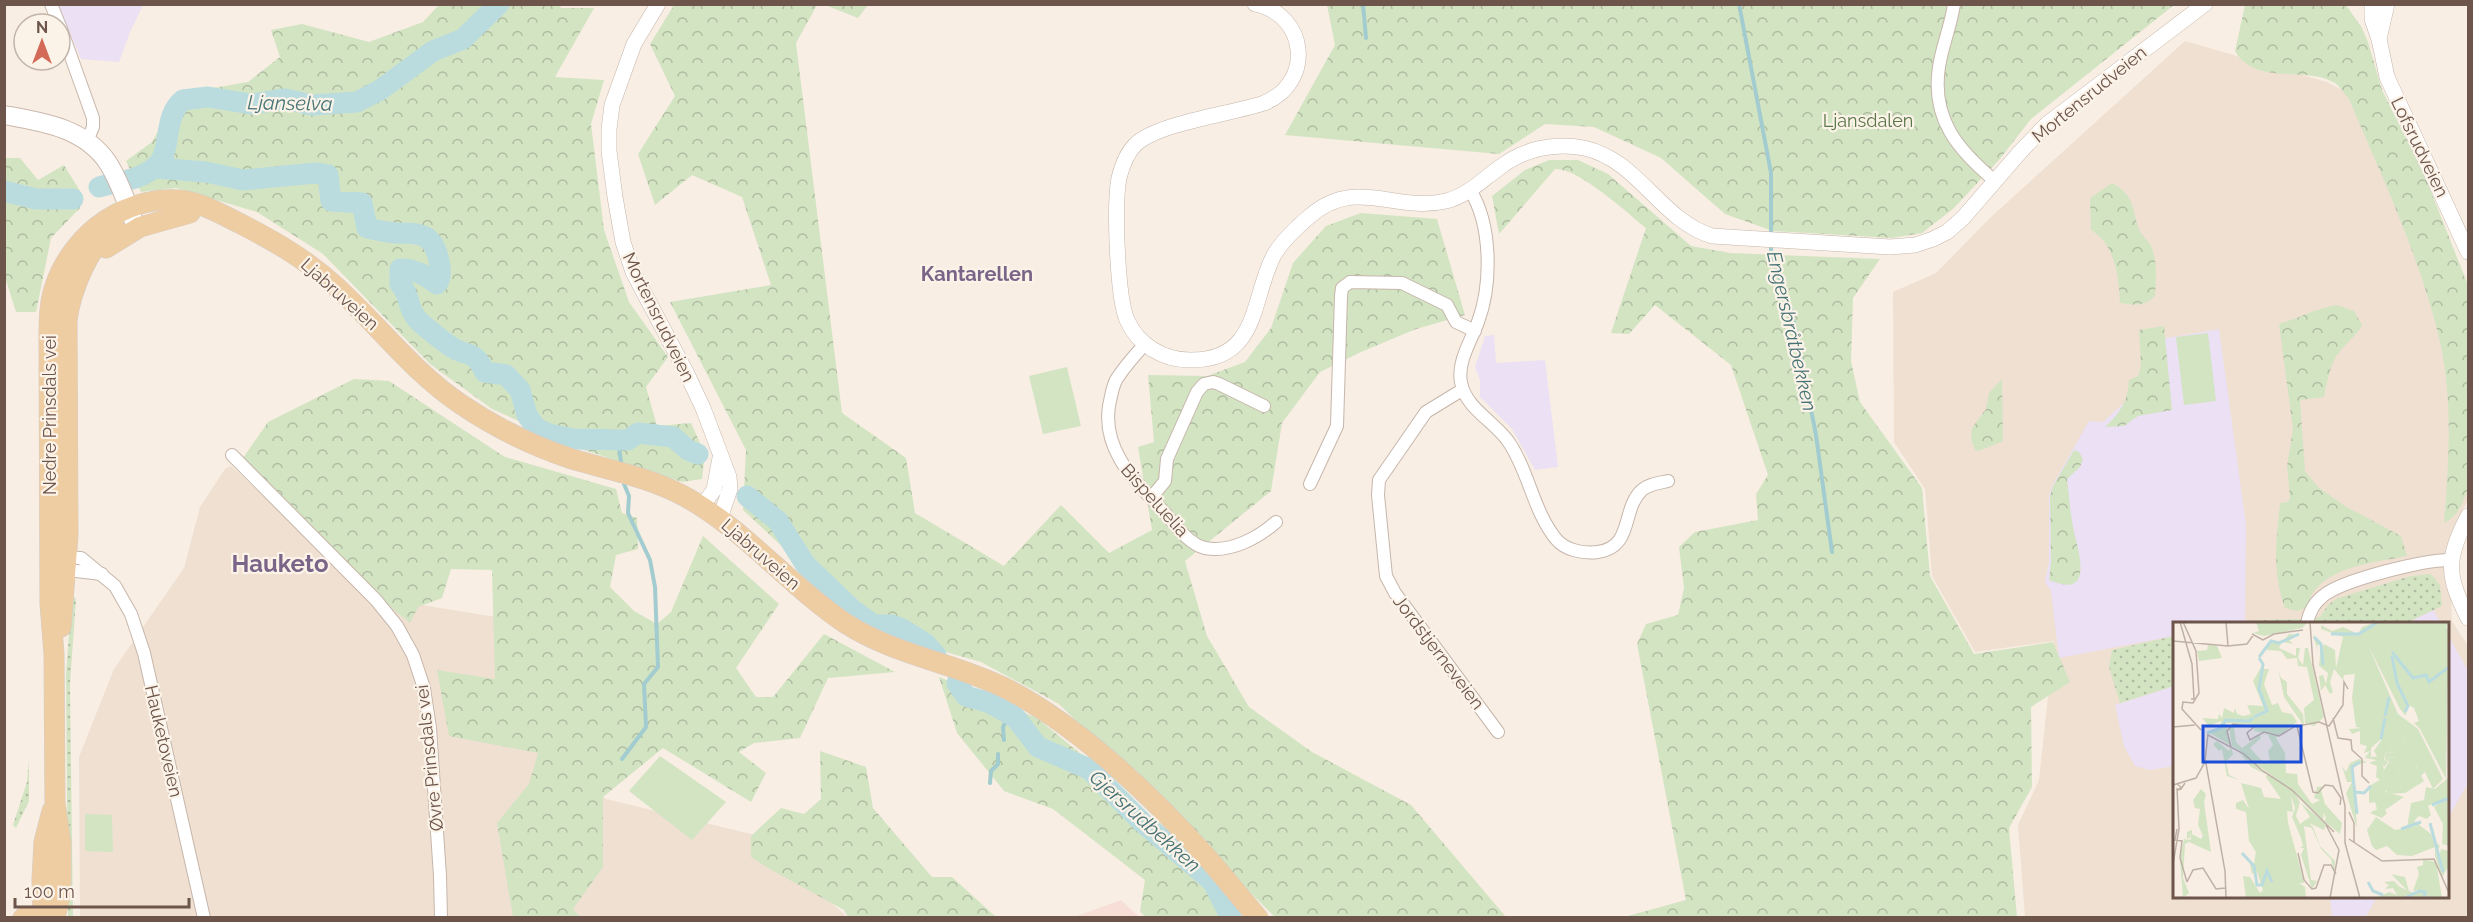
<svg xmlns="http://www.w3.org/2000/svg" width="2473" height="922" viewBox="0 0 2473 922" font-family="Raleway,sans-serif">
	<style>
		.residential { fill: #efe0d2; fill-rule: evenodd }
		.commercial { fill: #f7dfd8 }
		.education { fill: #ebe0f4 }
		.grass { fill: url(#grass-dots) }
		.forest { fill: url(#forest-crowns) }
		.pitch { fill: #d3e4c3 }
		.lines { fill: none; stroke-linecap: round; stroke-linejoin: round }
		.stream { stroke: #a2cccf; stroke-width: 4 }
		.river { stroke: #badcdf; stroke-width: 21 }
		.minor-casing { stroke: #c7b6ab; stroke-width: 14 }
		.tertiary-casing { stroke: #c7b6ab; stroke-width: 16 }
		.secondary-casing { stroke: #ccb8ac; stroke-width: 20 }
		.primary-casing { stroke: #d3ccc9; stroke-width: 21 }
		.minor { stroke: #fff; stroke-width: 12 }
		.tertiary { stroke: #fff; stroke-width: 15 }
		.secondary { stroke: #fff; stroke-width: 18 }
		.primary { stroke: #efcda3; stroke-width: 20 }
		.labels { text-anchor: middle; dominant-baseline: central; stroke-width: 4.5; stroke-linejoin: round; paint-order: stroke }
		.street-label { font-size: 18px; fill: #6d554c; stroke: #fcf3e8 }
		.park-label { font-size: 18px; fill: #5a7749; stroke: #fcf3e8 }
		.water-label { font-size: 20px; font-style: italic; fill: #477377; stroke: #fcf3e8 }
		.neighbourhood-label { font-size: 20px; font-weight: bold; fill: #7a6589; stroke: #fcf3e8 }
		.district-label { font-size: 24px; font-weight: bold; fill: #7a6589; stroke: #fcf3e8 }
		.inset-river { fill: none; stroke: #badcdf; stroke-width: 3 }
		.inset-road { fill: none; stroke: #c0b1a7; stroke-width: 1.5 }
		.view { fill: #1d4ed8; fill-opacity: 0.15; stroke: #1d4ed8; stroke-width: 3 }
		.inset-edge { fill: none; stroke: #6d554c; stroke-width: 3 }
	</style>
	<defs>
		<pattern id="grass-dots" width="8" height="8" patternUnits="userSpaceOnUse" patternTransform="scale(1.5)"><rect width="8" height="8" fill="#d3e4c3"/><path d="M2 2h.1M6 6h.1" fill="none" stroke="#afbca1" stroke-width="1.8" stroke-linecap="round"/></pattern>
		<pattern id="forest-crowns" width="20" height="18" patternUnits="userSpaceOnUse" patternTransform="scale(1.5)"><rect width="20" height="18" fill="#d3e4c3"/><path d="M2 6a3 3 0 1 1 6 0M12 15a3 3 0 1 1 6 0" fill="none" stroke="#afbca1"/></pattern>
	</defs>
	<rect width="100%" height="100%" fill="#f8eee3"/>
	<g class="residential">
		<path d="M2185,41L2327,82L2378,109L2468,319V499L2449,539L2452,621L2468,646V917H2025L2018,825L2039,780L2054,641L1975,652L1932,576L1925,489L1894,442L1893,292L1936,273L1992,216ZM2174,624H2448V896H2174Z"/>
		<path d="M231,466L373,597L502,618L540,755L606,799L759,836L847,917H80L79,757L114,669L184,568L200,507L225,469Z"/>
	</g>
	<path class="commercial" d="M1121,900L1139,917H1074Z"/>
	<g class="education">
		<path d="M58,5H143L130,32L119,62L81,59Z"/>
		<path d="M2219,329L2246,525L2245,621L2233,624H2174V636L2059,658L2051,591L2045,582L2049,561V495L2053,484L2089,421L2103,422L2144,385L2149,341Z"/>
		<path d="M1494,335L1496,363L1545,360L1558,467L1535,470L1512,429L1480,397V380L1475,367L1485,336Z"/>
		<path d="M2433,610L2441,623L2406,624Z"/>
		<path d="M2448,635L2468,671V783L2448,818Z"/>
		<path d="M2174,686V766L2150,770L2135,766L2124,746L2115,705Z"/>
		<path d="M2330,897V896L2377,897L2365,918L2332,917Z"/>
	</g>
	<g class="grass">
		<path d="M2431,574L2440,585L2442,606L2406,623L2233,624C2262,617 2291,622 2320,617L2328,605L2338,598L2411,576Z"/>
		<path d="M72,595L76,599L70,683L73,917L68,918L66,674Z"/>
		<path d="M2174,636V686L2120,703L2109,667L2112,650Z"/>
		<path d="M29,759V801L16,828L13,825L27,782Z"/>
	</g>
	<g class="forest">
		<path d="M559,4L561,8H594L555,77L604,80L591,124L604,230L629,302L668,357L646,387L657,426L691,423L705,454L702,479L682,482L581,449L492,409L430,364L323,254L257,212L176,188L141,192L126,161L152,142L179,94L248,82L280,57L271,30L302,24L369,42L423,22L439,5Z"/>
		<path d="M674,5H817L796,43L842,413L906,458L915,513L1004,566L1061,505L1109,553L1152,530L1138,447L1154,442L1148,375L1207,376L1245,362L1271,328L1293,263L1326,226L1361,213L1437,219L1465,315L1416,329L1361,352L1320,372L1282,423L1271,491L1185,561L1207,636L1249,707L1312,752L1411,805L1506,917H1275L1059,704L981,662L907,641L834,595L743,510L746,450L670,302L771,285L742,197L692,175L655,205L638,154L675,96L650,44Z"/>
		<path d="M825,5H868L858,18Z"/>
		<path d="M1327,5H2174L2031,119L1999,160L1953,209L1922,233L1892,238L1773,231L1725,214L1661,158L1594,127L1545,124L1499,154L1285,135L1335,45Z"/>
		<path d="M2245,5H2346L2362,28L2368,42L2382,90L2424,174L2468,285V488C2463,502 2459,516 2444,523C2449,463 2453,401 2440,342C2421,259 2382,177 2349,99C2344,93 2339,85 2333,82C2304,66 2255,86 2235,51Z"/>
		<path d="M4,158H20L38,180L64,165L80,191V208L51,238L36,312H16L5,277Z"/>
		<path d="M1549,160H1578L1608,174L1691,246L1730,253L1880,259L1853,298L1851,361L1860,402L1922,488L1930,576L1974,654L2053,642L2070,682L2031,707L2032,787L2009,828L2017,917H1624L1686,900L1637,644L1646,624L1678,615L1684,588L1679,547L1695,532L1758,520L1756,494L1768,475L1731,365L1655,305L1629,334L1611,333L1646,228C1626,212 1579,168 1555,169L1499,234L1492,196L1525,170Z"/>
		<path d="M2112,183C2135,195 2131,207 2139,229C2141,235 2147,239 2150,244C2158,259 2156,280 2155,296C2144,307 2135,305 2120,303C2119,277 2115,244 2091,230L2090,198Z"/>
		<path d="M2337,305L2354,311L2362,325C2356,336 2347,342 2340,351C2330,363 2327,382 2324,397L2300,400L2305,471L2318,487L2345,506L2401,536L2407,556C2377,562 2336,565 2315,590C2311,594 2310,601 2308,607L2297,611L2285,608C2272,573 2276,540 2280,503L2288,502L2290,498L2287,466L2293,429L2279,324C2299,318 2317,308 2337,305Z"/>
		<path d="M2164,326L2172,410L2138,416L2124,426L2105,427C2120,413 2128,401 2129,380L2138,376L2141,366L2139,330Z"/>
		<path d="M354,379L389,381L505,457L616,489L622,513L637,518L638,549L616,555L610,587L634,611L657,624L671,612L703,536L779,604L736,668L756,697H773L824,634L895,672L828,678L800,738L754,743L739,752L766,773L751,802L663,748L603,797V867L573,909L580,917H513L497,823L529,784L538,753L449,736L437,670L495,679L492,570L451,569L442,598L418,607L410,623L387,604L243,458L268,422Z"/>
		<path d="M2002,379L2003,441L1979,451L1975,450L1971,439L1972,428L1986,409L1989,393Z"/>
		<path d="M2074,450L2079,452L2083,459L2080,467L2067,479C2069,495 2070,511 2073,527C2078,551 2096,600 2049,580L2051,561L2050,496L2053,486Z"/>
		<path d="M939,677L1037,718L1126,791L1243,917H1145L1140,911L1145,880L1053,809L1004,791L957,733Z"/>
		<path d="M820,751L866,767L873,808L932,877H952L996,917H848L844,910L768,868L751,857V836L781,808L804,814L821,799Z"/>
	</g>
	<g class="pitch">
		<path d="M2208,333L2216,401L2184,405L2176,337Z"/>
		<path d="M1067,367L1081,426L1043,434L1029,376Z"/>
		<path d="M660,756L726,802L692,840L629,791Z"/>
		<path d="M85,814L112,815L113,852L85,851Z"/>
	</g>
	<g class="lines">
		<g class="stream">
			<path d="M1363,4L1366,38"/>
			<path d="M1739,4L1771,173V236"/>
			<path d="M1771,244V252L1792,313L1816,435L1832,552"/>
			<path d="M618,440L621,462"/>
			<path d="M1004,740L1003,727L1010,714"/>
			<path d="M622,759L646,727L644,684L658,667L655,587L650,560L628,513L629,496L624,484"/>
			<path d="M990,783L991,771L998,764V754"/>
		</g>
		<g class="river">
			<path d="M156,168L206,172L243,180L315,173L328,175L331,201L362,203L367,228C376,230 386,232 395,233C421,233 433,233 439,261C441,269 442,277 437,284C426,276 414,268 400,269V284C411,294 406,311 422,324C428,329 451,348 457,350C474,357 475,353 485,372L506,375L520,390L527,415L536,428L549,434L573,439L628,440L638,433L673,437L688,450L698,454"/>
			<path d="M99,187C117,182 139,180 154,168C174,153 161,118 183,100L208,97L251,104L285,99L312,105L357,102L380,90L433,51L463,39L499,4"/>
			<path d="M4,191L36,199H73"/>
			<path d="M747,496L778,521L805,564L853,610L874,625H892L902,629L926,644L936,655"/>
			<path d="M957,683L966,696L990,703L1015,717L1038,747L1089,769L1143,823L1213,882L1231,918"/>
		</g>
		<defs>
			<g id="minor">
				<path d="M51,4L59,24"/>
				<path d="M1954,4C1951,26 1942,46 1939,67C1931,119 1958,150 1995,181"/>
				<path d="M60,26L93,118V127L87,141"/>
				<path d="M1470,190C1492,225 1492,284 1478,322C1471,341 1457,362 1461,382C1465,408 1494,421 1508,441C1529,471 1533,511 1556,539C1565,550 1583,554 1598,552C1634,547 1621,509 1642,490C1649,484 1659,483 1668,481"/>
				<path d="M1145,344C1135,355 1124,367 1116,380C1112,388 1111,397 1109,406C1102,451 1136,482 1164,512C1174,523 1189,545 1205,548C1230,553 1258,538 1276,522"/>
				<path d="M1462,390L1426,412L1379,480L1378,495L1386,576L1395,593L1498,732"/>
				<path d="M232,455L376,600L397,626L413,655L424,688L430,728L440,876L441,918"/>
				<path d="M1310,484L1337,426L1341,296L1342,288L1350,282L1402,283L1447,305L1456,322L1475,331"/>
				<path d="M1151,498L1165,481L1167,459L1197,392L1204,384L1213,382L1219,384L1264,406"/>
				<path d="M61,557L81,558L115,586L131,614L144,653L204,918"/>
				<path d="M59,569L102,574"/>
				<path d="M2307,624C2309,612 2314,603 2323,596C2342,580 2426,559 2452,560"/>
			</g>
			<g id="tertiary">
				<path d="M658,4L634,44L612,105L609,129V151L615,197L623,242L633,272L686,372L703,408L729,477L730,489L720,518"/>
				<path d="M1255,4C1308,15 1314,83 1264,103C1232,114 1157,123 1135,145C1126,154 1122,166 1119,178C1114,205 1117,296 1127,320C1138,345 1163,360 1190,360C1260,361 1251,298 1274,255C1282,241 1297,227 1310,216C1356,176 1395,213 1446,201C1467,196 1482,180 1499,168C1523,149 1554,142 1584,148C1639,160 1660,220 1712,236L1890,247L1915,245L1933,239L1947,232L1963,218L2021,151L2047,124L2205,4"/>
				<path d="M2372,4V19L2379,39L2387,77L2468,252"/>
				<path d="M2379,39L2387,4"/>
				<path d="M702,506L714,490L720,458"/>
				<path d="M2468,516C2446,559 2446,575 2468,618"/>
			</g>
			<path id="secondary" d="M4,115C43,122 85,128 108,163C119,180 126,201 133,219"/>
			<g id="primary">
				<path d="M106,248L140,227L190,213"/>
				<path d="M61,627L68,535L67,320C71,291 89,243 115,228"/>
				<path d="M23,918L43,914L42,879L44,842L52,811"/>
				<path d="M55,918L61,891V844L55,803L54,654L50,604L49,339C49,321 49,303 55,286C73,232 130,192 187,201C207,205 224,216 243,225C276,242 305,259 333,284C377,323 412,372 462,405C496,428 533,446 572,459C609,470 648,477 682,495C744,528 787,584 845,623C896,656 956,663 1009,690C1078,726 1151,795 1203,853C1222,874 1239,896 1258,918"/>
			</g>
		</defs>
		<use href="#minor" class="minor-casing"/>
		<use href="#tertiary" class="tertiary-casing"/>
		<use href="#secondary" class="secondary-casing"/>
		<use href="#primary" class="primary-casing"/>
		<use href="#minor" class="minor"/>
		<use href="#tertiary" class="tertiary"/>
		<use href="#secondary" class="secondary"/>
		<use href="#primary" class="primary"/>
	</g>
	<g class="labels">
		<g class="street-label">
			<text transform="translate(2089 94) rotate(-39)">Mortensrudveien</text>
			<text transform="translate(2420 147) rotate(64)">Lofsrudveien</text>
			<text transform="translate(340 294) rotate(42)">Ljabruveien</text>
			<text transform="translate(659 317) rotate(64)">Mortensrudveien</text>
			<text transform="translate(49 415) rotate(-90)">Nedre Prinsdals vei</text>
			<text transform="translate(1155 500) rotate(48)">Bispeluelia</text>
			<text transform="translate(761 554) rotate(41)">Ljabruveien</text>
			<text transform="translate(1439 652) rotate(53)">Jordstjerneveien</text>
			<text transform="translate(164 741) rotate(77)">Hauketoveien</text>
			<text transform="translate(429 758) rotate(-96)">Øvre Prinsdals vei</text>
		</g>
		<g class="park-label">
			<text x="1868" y="120">Ljansdalen</text>
		</g>
		<g class="water-label">
			<text transform="translate(290 103) rotate(1)">Ljanselva</text>
			<text transform="translate(1792 331) rotate(77)">Engersbråtbekken</text>
			<text transform="translate(1145 821) rotate(42)">Gjersrudbekken</text>
		</g>
		<g class="neighbourhood-label">
			<text x="977" y="274">Kantarellen</text>
		</g>
		<g class="district-label">
			<text x="280" y="563">Hauketo</text>
		</g>
	</g>
	<g transform="translate(2173 622)">
		<rect width="276" height="276" fill="#f8eee3"/>
		<path d="M233,111L246,126L249,136L243,144L251,159L232,171L214,172L213,165L228,151L213,136L223,135V131L213,130L211,138L215,140L211,145L201,129L209,117L218,129L217,123L230,119ZM276,155V175L255,184L258,193L254,197L246,194L241,199L258,212L261,221L244,204L234,206L238,181L251,178L253,165L262,167Z" fill="#d3e4c3"/>
		<path d="M83,0H135L129,6L91,14L80,11L86,9ZM203,0H276L273,5L276,8L273,157L247,107L241,101L246,99L241,86L234,82L233,94L227,87L195,23L225,92L245,107L270,157L260,167L252,150L247,155L243,142L248,135L244,124H237L233,112L228,122L217,123L218,130L208,117L198,126V135L207,134L211,148L216,140L212,138L213,130L223,131V135L213,136L228,151L212,170L231,175L212,188L214,191L209,196L197,191L204,187L202,180L196,181V164L207,158L203,155L204,144L196,141L204,138L192,136L197,129L191,131L194,124L187,122V109L179,112L176,107L189,106L183,105L179,76L182,52L171,53L170,58L161,47L157,60L160,70L157,72L152,63L148,69L146,54L150,53L153,62L155,51L146,44L148,23H144L145,30L140,13L149,23V28L151,22L162,28L163,46L170,15L148,7V3L159,9L170,5L185,12L189,5ZM116,12L126,13L116,18L120,22L109,20L106,26L123,34V26H127L125,36L130,43L132,26H135L151,95L141,104L132,101L131,86L141,78L134,45L125,44L124,36L114,37L108,29L94,28V22L111,18ZM87,47H96L91,62L99,83L105,81L109,90L119,92L124,100L103,116L112,131L113,151L124,152L125,162L139,182L147,178L141,176L144,165L152,164L148,168L152,182L169,201L167,212L151,199L153,196L151,191L150,198L121,170L127,180L123,194L127,202L137,195L128,181L153,202L151,208L136,201L140,205L147,224L162,239L161,251L158,237L148,227L139,206L131,204L138,258L144,259L139,267L128,233L131,226H127L130,224L128,216L119,195L122,186L118,174L120,190L114,189L115,201L130,256L131,261H126L132,265L133,276H73L70,254L77,255L87,271L90,268L84,250L79,252L77,242L81,241L83,230L76,219L73,190L63,187V181L70,178L76,187L68,161L88,166L91,175L108,177L93,155L94,152L104,157L80,140L92,152L78,145L67,131L73,133L59,124L56,106L65,103L61,106L63,120L69,126L87,113L88,116L77,126L91,141L97,139L95,129L100,123L95,113L89,112L102,113L81,109L82,103L53,101L57,123L35,110L47,105L48,99L36,104L29,96L45,97L46,92L49,96L51,86L61,91L62,86L64,92L70,94L78,92L74,83L90,84L80,59ZM105,47L108,56L114,60V72L130,92L131,104L111,75ZM44,119L56,129L58,125L60,132L63,129L53,140L56,153L66,158L54,154L49,127L46,129L40,122ZM186,137L194,140L180,144L184,206L173,171L179,160H174L169,144L173,150L177,141ZM28,167L33,172L31,180L38,230L16,220L12,222L10,256L16,271L10,276L7,238L11,217L16,218L18,217V210L17,216L14,217V210L19,208V212L28,217L30,214L25,203L27,187L22,186L20,178ZM276,176V224L269,222L270,202L261,185ZM203,195L222,208L246,204L267,224L263,231L266,236L268,227L276,229V256L274,246L269,256L262,234V225L239,234L224,233L214,224L203,228L199,224L194,208ZM250,237L263,240L269,276H203L216,270L224,273L220,266L212,267L216,263L211,260L221,259L227,265L234,268L218,252L232,255L236,269L243,272L245,268L240,269L246,252L244,245L250,243Z" fill="#d3e4c3"/>
		<path d="M35,22L44,24L49,36L26,39L24,29L34,28Z" fill="#d3e4c3"/>
		<path class="inset-river" d="M158,12H186L205,0M141,15L148,22L150,43M219,30L240,56L253,53L256,60L276,45M219,34L224,61L235,84L232,90M86,35L98,19L106,21L126,12M212,94L216,75M81,95L94,89L86,67L90,42L86,36M34,111L48,106L53,98L76,99L80,96M208,117L212,96M182,170L191,171L198,164M259,183L276,176M184,192L179,145L187,140M257,201L270,250M228,207L248,200M69,231L81,244L84,263H89L94,249L99,260M195,260L200,269L210,273M232,276L246,269L252,270L251,276"/>
		<path class="inset-road" d="M7,0L19,42L21,77H18M10,0L23,29L26,71L20,81L10,80L9,87L28,108M53,0L55,24M137,0L140,43L172,184V221L187,276M79,12L90,18L101,12L130,8M0,19L55,24L74,22L81,12M160,96L165,116L178,118L179,128L189,137V154L196,161M124,104L140,170L145,171L152,163L160,164L168,176L167,183M125,104L146,100L156,104L170,83L171,60L175,67M0,105L22,103M35,113L71,132L91,150M58,125L54,109L60,102L81,105L74,111L77,118L91,110L106,114L124,103M32,136L52,249L53,276M32,139L35,112M90,149L119,168L161,210M4,162L8,165L5,168L8,167L12,161M0,163L23,156L32,140M176,190L181,201V221M153,203L166,228L157,276M4,207L2,218L9,219L7,236L14,260M176,217L209,239L261,237L276,271M125,231L131,258L139,267L143,266L151,243H158L163,252M0,242L6,207L4,166M14,260L20,248L30,246L43,267L52,266"/>
		<path class="view" d="M30,104H128V140H30Z"/>
		<rect width="276" height="276" class="inset-edge"/>
	</g>
	<rect width="2473" height="922" fill="none" stroke="#6d554c" stroke-width="12"/>
	<g transform="translate(42 42)"><circle r="28" fill="#fcf3e8" stroke="#c3b4aa" stroke-width="1.5"/>
	<path d="M0-4.5L10 22L0 15L-10 22Z" fill="#d36957"/>
	<text y="-9" font-size="16" font-weight="bold" text-anchor="middle" fill="#6d554c">N</text>
	</g>
	<path d="M15 898v9h174v-9" fill="none" stroke="#6d554c" stroke-width="3"/>
	<text x="24" y="898" font-size="18" fill="#6d554c" stroke="#fcf3e8" stroke-width="4.5" paint-order="stroke">100 m</text>
</svg>
